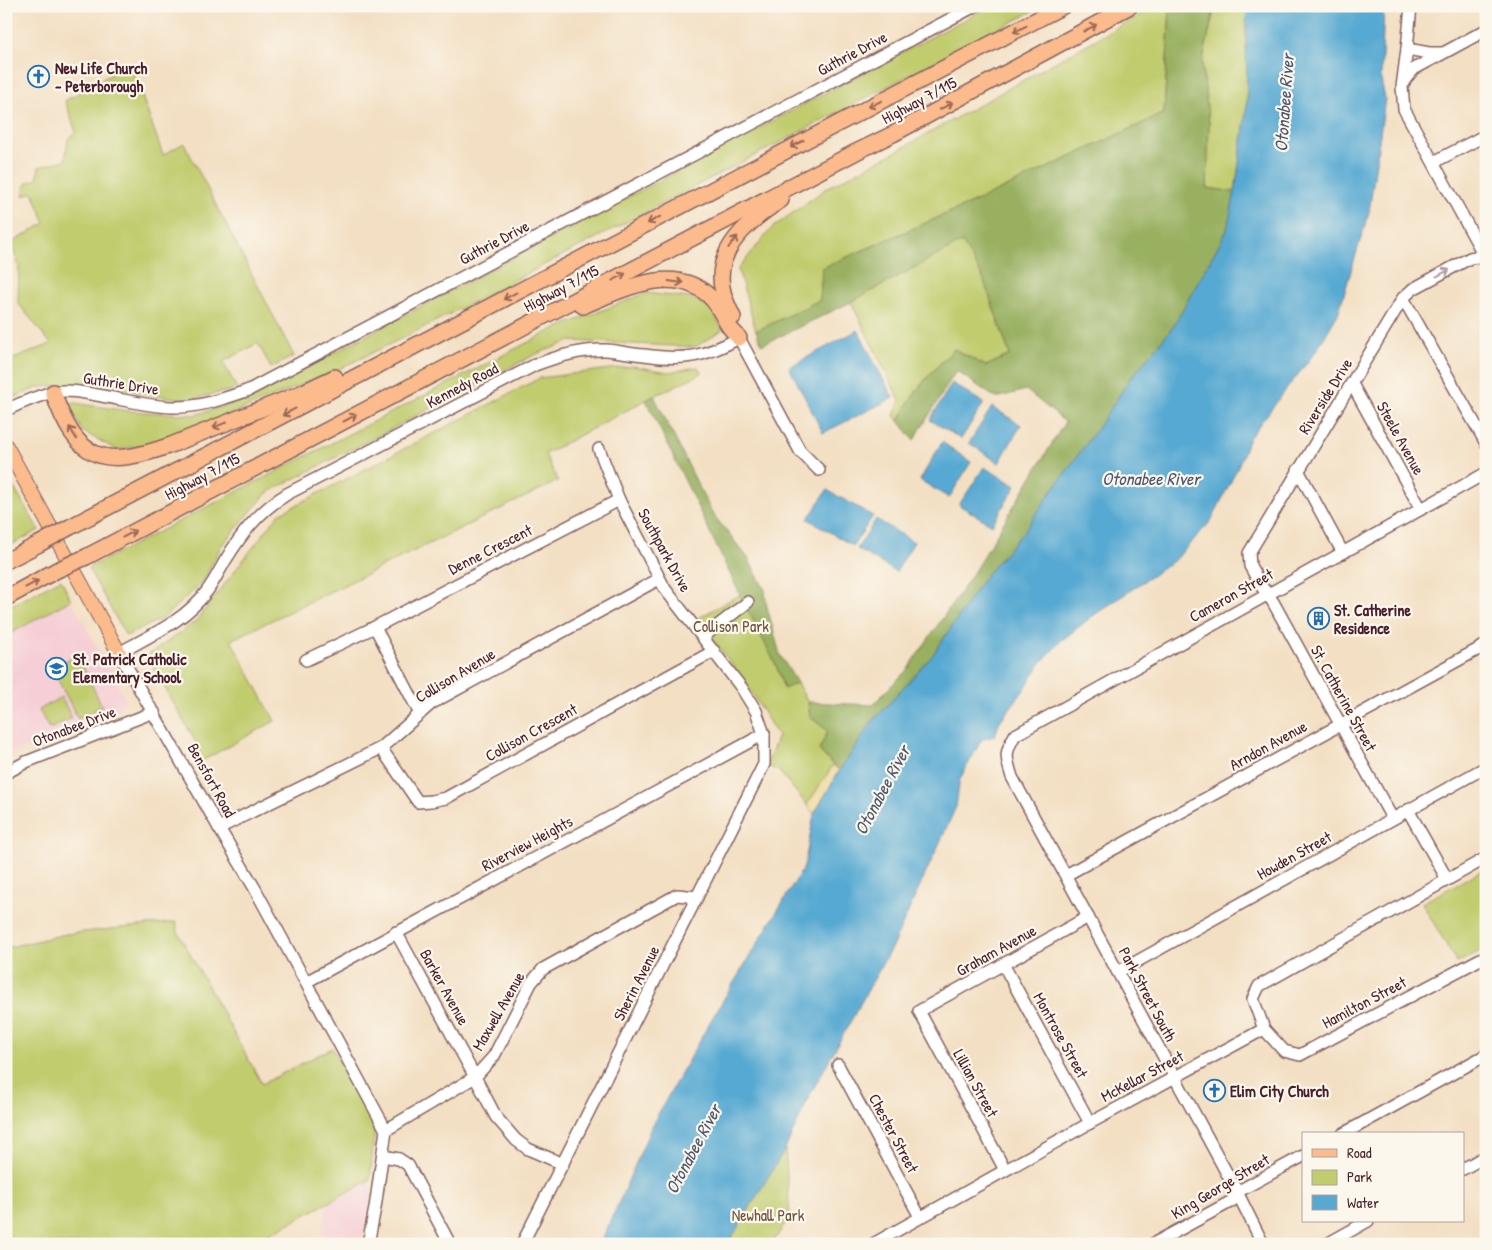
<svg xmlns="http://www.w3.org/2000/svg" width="1492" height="1250" viewBox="0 0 1492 1250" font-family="'Patrick Hand',sans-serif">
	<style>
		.built { fill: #f6cfd6 }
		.green { fill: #c1cc6e; stroke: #86764c }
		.forest { fill: #98b061; stroke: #716846 }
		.sand { fill: #eeda9e; stroke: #9c7c64 }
		.water { fill: #57a9d2; stroke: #50647e }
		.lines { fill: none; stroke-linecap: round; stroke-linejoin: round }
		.minor-casing { stroke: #856260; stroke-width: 14 }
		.major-casing { stroke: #856260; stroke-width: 16 }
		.highway-casing { stroke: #856260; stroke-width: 18 }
		.minor { stroke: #fff; stroke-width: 11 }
		.major { stroke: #fbbb8c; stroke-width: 14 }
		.highway { stroke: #fbbb8c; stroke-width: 15 }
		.highway-bridge-casing { stroke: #856260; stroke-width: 18; stroke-linecap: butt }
		.highway-bridge { stroke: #fbbb8c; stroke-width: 15 }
		.oneway { stroke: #9a6557 }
		.oneway2 { stroke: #ae9aa0 }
		.labels { text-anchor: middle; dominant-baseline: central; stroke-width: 4.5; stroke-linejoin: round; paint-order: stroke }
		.street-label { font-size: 16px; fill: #4a1f2b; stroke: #fbf7ec }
		.poi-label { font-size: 16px; font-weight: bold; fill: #4a1f2b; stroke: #fbf7ec; text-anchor: start }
		.park-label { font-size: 16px; fill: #6e533f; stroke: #fbf7ec }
		.water-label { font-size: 18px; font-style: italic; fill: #4f566e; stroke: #fbf7ec }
	</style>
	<rect width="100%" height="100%" fill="#fbf7ec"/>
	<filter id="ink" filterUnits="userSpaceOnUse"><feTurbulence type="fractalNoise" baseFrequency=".02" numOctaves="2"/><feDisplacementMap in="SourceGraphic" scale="10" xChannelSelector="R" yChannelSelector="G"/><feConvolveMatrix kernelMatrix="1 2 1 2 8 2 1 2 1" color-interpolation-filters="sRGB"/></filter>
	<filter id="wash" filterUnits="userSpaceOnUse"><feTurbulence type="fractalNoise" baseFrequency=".0096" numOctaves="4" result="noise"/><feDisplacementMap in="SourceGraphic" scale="20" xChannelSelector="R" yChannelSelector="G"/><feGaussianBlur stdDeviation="1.12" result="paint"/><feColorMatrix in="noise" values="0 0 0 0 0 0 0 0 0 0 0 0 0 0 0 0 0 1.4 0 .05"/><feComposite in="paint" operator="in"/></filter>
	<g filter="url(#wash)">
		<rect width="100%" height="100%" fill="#f3dfc3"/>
		<g class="built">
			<path d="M71,600L126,700L118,711L41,740L6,757V636Z"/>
			<path d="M370,1180L371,1201L361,1242L321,1234L328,1202Z"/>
		</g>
		<g class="green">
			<path d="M990,6H1043L413,333L331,373L165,441L117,450L82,431L68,402L128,411L195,415L246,399Z"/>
			<path d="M1155,6H1170L1164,113L983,198L822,268L820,300L756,331L738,269L772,228L828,187L890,155Z"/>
			<path d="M1215,6H1248L1246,24L1247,105L1235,192L1207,188L1209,124L1202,64Z"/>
			<path d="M130,63L163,155L184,143L294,356L271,368L258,343L223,362L237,389L188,400L85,384L39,387L6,401V362L51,344L18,303L19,266L11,243L45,223L33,192L23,196L26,183L37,179L39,167L65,160L68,139L76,132L65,101Z"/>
			<path d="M962,241L983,278L1010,355L986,366L954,349C933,371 911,393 899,421L894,416L900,401L851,302Z"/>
			<path d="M646,293L690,298L712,308L722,330L695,347L571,341L536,354L267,493L221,546L202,583L163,618L126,636L88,568L552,330Z"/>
			<path d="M633,366L668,372L698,367L702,373L646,400L545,454L558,481L231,640L275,721L198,763L199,748L147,656L195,622L279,514L540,378Z"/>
			<path d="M6,475L39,530L6,548Z"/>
			<path d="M61,579L71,600L6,636V608Z"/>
			<path d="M741,594L776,665L784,689L797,683L808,702L810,717L828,731L819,750L833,765L807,805L778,770L766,766L778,736L745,682L721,650L695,620Z"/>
			<path d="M77,655L102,706L78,719L52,668Z"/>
			<path d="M61,697L72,718L52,728L48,727L39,710Z"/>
			<path d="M1481,871L1486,880V948L1457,963L1422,903Z"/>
			<path d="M176,922L178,932L262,1084L332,1048L375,1125L370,1180L251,1244H6V948L66,934Z"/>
			<path d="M785,1149L790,1216L772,1244H727L735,1232Z"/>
		</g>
		<g class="forest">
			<path d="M1170,6H1215L1202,64L1209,124L1207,188L1235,192L1227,230L1173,327L1130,379L1094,433L1051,492L1025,530L986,575L932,656L873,721L839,771L819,750L828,731L810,717L808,702L872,705L907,670L970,578L1065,422L1026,390L996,398L956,371L914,440L899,421C911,393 933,371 954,349L986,366L1010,355L983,278L962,242L851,302L762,345L756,331L820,300L822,268L983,198L1164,113Z"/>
			<path d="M654,396L712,513L748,558L765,590L766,603L780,655L797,683L784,689L776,665L744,603L646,400Z"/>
		</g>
		<path class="sand" d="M833,765L839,771L814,814L807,805Z"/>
		<g class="water">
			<path d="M1248,6H1384L1381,79L1385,99L1369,212L1338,314L1316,351L1249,438L1238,467L1211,521L1175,560L1090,618L1061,641L1040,664L1024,690L1000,721L995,736L982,739L960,779L956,807L894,943L812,1091L785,1149L735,1232L727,1244H600L620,1200L653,1123L711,1020L804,867L814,814L839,771L873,721L932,656L986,575L1025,530L1051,492L1094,433L1130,379L1173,327L1227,230L1235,192L1247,105L1246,24Z"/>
			<path d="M858,330L893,398L823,433L789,367Z"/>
			<path d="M952,383L984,403L961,439L930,420Z"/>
			<path d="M992,407L1021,425L999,463L969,443Z"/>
			<path d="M942,442L971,462L949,498L920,480Z"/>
			<path d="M984,467L1016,486L992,525L959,505Z"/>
			<path d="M827,490L873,516L853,546L808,519Z"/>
			<path d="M876,519L914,542L896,572L857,549Z"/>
		</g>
	</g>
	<g filter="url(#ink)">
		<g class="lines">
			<defs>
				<g id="minor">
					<path d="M1411,6L1407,49L1402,87L1404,109L1486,259"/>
					<path d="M1407,49L1429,53H1442"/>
					<path d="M1403,84L1406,78L1414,69L1486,30"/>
					<path d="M1434,162L1486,135"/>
					<path d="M1403,298L1486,443"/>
					<path d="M1352,384L1421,509"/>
					<path d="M6,410C21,403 37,396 53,392C69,389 86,393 102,396C125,400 148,406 171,407C198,408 223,399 249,390L975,6"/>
					<path d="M1298,470L1343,553"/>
					<path d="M375,627L420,714"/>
					<path d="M703,637L748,602"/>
					<path d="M306,660L375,627L619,500"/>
					<path d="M381,748L418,802L431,801L446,798L714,651"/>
					<path d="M6,773L26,762L154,712"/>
					<path d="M1408,810L1447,879"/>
					<path d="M1392,818L1273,602L1262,587L1250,566L1249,553L1403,298L1413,289L1470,258L1476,257L1486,260"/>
					<path d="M219,828L381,748L432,703L659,579"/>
					<path d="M1486,858L1259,986L1253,999L1264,1029L1284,1051L1300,1055L1486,956"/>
					<path d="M1066,875L1486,645"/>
					<path d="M396,932L475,1077L496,1117L516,1140L528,1149L563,1164"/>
					<path d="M1003,964L1090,1123"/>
					<path d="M1118,972L1486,767"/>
					<path d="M306,982L764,734"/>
					<path d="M838,1065L920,1217"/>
					<path d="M386,1130L254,887L219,828L119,653C151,635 185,621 207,591C214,582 219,571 225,561C242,533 258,512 287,494L535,365C558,356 581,349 606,350C618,351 631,354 644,355C685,361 704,357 739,338L800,451L819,470"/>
					<path d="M386,1130L475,1077L494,1056L531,983L543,969L677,895L697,897"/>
					<path d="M1343,1134L1486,1055"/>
					<path d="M383,1156L399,1159L408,1165L450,1244"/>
					<path d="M1463,1169L1486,1156"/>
					<path d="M1005,1170L919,1011L1088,917"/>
					<path d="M368,1244L375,1208L386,1130"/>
					<path d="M522,1244L764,764V734L756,711L741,687L665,589L619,500L599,449"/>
					<path d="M873,1244L1090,1123L1264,1029"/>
					<path d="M1153,1244L1232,1201L1237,1192L1303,1156"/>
					<path d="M1263,1244L1237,1192L1012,777C1006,757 1004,754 1015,735L1486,473"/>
					<path d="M1327,1244L1368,1221"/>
				</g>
				<path id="major" d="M6,446L119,653"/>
				<g id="highway">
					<path d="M583,306C622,289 678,261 713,300C719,307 722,315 727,323C730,329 735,333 739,338"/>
					<path d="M733,317C729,309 725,300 723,292C712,250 750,220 781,200"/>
					<path d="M53,392C77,462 104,469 171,445L301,393L335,377"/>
					<path d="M70,527L841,122L1063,6"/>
					<path d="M86,557L856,152L893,134L1130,6"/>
					<path d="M6,561L39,544"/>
					<path d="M6,598L57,570"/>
				</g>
			</defs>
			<use href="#minor" class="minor-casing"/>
			<use href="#major" class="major-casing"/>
			<use href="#highway" class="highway-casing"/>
			<use href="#minor" class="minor"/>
			<use href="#major" class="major"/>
			<use href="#highway" class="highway"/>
			<defs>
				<g id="highway-bridge">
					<path d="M39,544L70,527"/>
					<path d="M57,570L86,557"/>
				</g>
			</defs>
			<use href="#highway-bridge" class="highway-bridge-casing"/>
			<use href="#highway-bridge" class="highway-bridge"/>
		</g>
		<defs><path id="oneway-shaft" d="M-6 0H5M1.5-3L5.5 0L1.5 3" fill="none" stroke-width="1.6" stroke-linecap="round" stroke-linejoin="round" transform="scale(1.25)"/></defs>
		<g class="oneway">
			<use href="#oneway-shaft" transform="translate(1090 28) rotate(-28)"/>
			<use href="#oneway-shaft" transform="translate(1020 29) rotate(153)"/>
			<use href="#oneway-shaft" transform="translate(875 104) rotate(153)"/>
			<use href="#oneway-shaft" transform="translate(946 106) rotate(-28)"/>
			<use href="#oneway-shaft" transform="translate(797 144) rotate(152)"/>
			<use href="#oneway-shaft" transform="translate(654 220) rotate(152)"/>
			<use href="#oneway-shaft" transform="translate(733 242) rotate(-52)"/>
			<use href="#oneway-shaft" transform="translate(619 277) rotate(-28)"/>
			<use href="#oneway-shaft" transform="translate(676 282) rotate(8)"/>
			<use href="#oneway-shaft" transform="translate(510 296) rotate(152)"/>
			<use href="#oneway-shaft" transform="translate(289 412) rotate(152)"/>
			<use href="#oneway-shaft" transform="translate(350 418) rotate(-28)"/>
			<use href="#oneway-shaft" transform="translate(220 425) rotate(158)"/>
			<use href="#oneway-shaft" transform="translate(73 433) rotate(-121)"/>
			<use href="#oneway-shaft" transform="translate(129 534) rotate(-28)"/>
			<use href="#oneway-shaft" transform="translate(32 584) rotate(-28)"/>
		</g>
		<use class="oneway2" href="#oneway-shaft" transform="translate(1443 273) rotate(-28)"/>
	</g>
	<defs>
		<symbol id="church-ring" viewBox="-11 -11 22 22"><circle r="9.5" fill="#fbf7ec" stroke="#1f6fb2" stroke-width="1.5"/><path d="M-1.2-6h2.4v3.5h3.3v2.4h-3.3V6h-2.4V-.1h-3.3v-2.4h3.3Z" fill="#1f6fb2"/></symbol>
		<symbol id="building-ring" viewBox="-11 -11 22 22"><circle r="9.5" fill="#fbf7ec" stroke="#1f6fb2" stroke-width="1.5"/><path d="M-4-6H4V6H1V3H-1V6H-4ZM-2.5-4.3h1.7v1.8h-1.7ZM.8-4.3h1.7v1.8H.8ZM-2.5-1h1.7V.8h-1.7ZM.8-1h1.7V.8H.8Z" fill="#1f6fb2"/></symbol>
		<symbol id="school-ring" viewBox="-11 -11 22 22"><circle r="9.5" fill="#fbf7ec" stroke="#1f6fb2" stroke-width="1.5"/><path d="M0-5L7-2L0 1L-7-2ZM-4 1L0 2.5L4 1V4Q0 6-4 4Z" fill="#1f6fb2"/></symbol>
	</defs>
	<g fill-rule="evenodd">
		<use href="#church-ring" x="26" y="64" width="25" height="25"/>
		<use href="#building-ring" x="1306" y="606" width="25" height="25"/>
		<use href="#school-ring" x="44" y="656" width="25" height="25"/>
		<use href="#church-ring" x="1202" y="1078" width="25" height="25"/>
	</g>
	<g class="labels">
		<g class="street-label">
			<text transform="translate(852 53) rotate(-28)">Guthrie Drive</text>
			<text transform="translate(919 100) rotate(-28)">Highway 7/115</text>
			<text transform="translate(494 242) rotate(-28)">Guthrie Drive</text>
			<text transform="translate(561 288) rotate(-28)">Highway 7/115</text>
			<text transform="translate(121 383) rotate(9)">Guthrie Drive</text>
			<text transform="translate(462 385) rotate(-28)">Kennedy Road</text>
			<text transform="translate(1325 396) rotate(-58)">Riverside Drive</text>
			<text transform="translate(1401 438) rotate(61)">Steele Avenue</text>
			<text transform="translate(202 476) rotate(-28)">Highway 7/115</text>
			<text transform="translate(490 549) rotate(-27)">Denne Crescent</text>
			<text transform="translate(665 550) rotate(61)">Southpark Drive</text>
			<text transform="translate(1231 595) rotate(-29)">Cameron Street</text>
			<text transform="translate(455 675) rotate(-31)">Collison Avenue</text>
			<text transform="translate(1344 698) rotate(61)">St. Catherine Street</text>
			<text transform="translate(74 726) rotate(-21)">Otonabee Drive</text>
			<text transform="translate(531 732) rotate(-29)">Collison Crescent</text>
			<text transform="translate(1268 745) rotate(-29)">Arndon Avenue</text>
			<text transform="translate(212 780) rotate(61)">Bensfort Road</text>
			<text transform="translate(527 843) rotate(-28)">Riverview Heights</text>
			<text transform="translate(1294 855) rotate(-29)">Howden Street</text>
			<text transform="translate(996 950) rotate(-29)">Graham Avenue</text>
			<text transform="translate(636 983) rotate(-63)">Sherin Avenue</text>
			<text transform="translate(445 987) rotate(61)">Barker Avenue</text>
			<text transform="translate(1148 994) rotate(62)">Park Street South</text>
			<text transform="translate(1364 1002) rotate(-28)">Hamilton Street</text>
			<text transform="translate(498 1011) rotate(-60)">Maxwell Avenue</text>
			<text transform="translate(1061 1035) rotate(61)">Montrose Street</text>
			<text transform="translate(1142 1076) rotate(-28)">McKellar Street</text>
			<text transform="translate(976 1083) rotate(61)">Lillian Street</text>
			<text transform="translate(894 1133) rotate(62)">Chester Street</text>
			<text transform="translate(1220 1186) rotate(-31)">King George Street</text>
		</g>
		<g class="poi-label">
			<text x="55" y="68">New Life Church<tspan x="55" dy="18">- Peterborough</tspan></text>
			<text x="1334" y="610">St. Catherine<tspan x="1334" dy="18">Residence</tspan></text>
			<text x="73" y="659">St. Patrick Catholic<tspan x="73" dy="18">Elementary School</tspan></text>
			<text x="1230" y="1091">Elim City Church</text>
		</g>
		<g class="park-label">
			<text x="731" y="626">Collison Park</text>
			<text x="768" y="1215">Newhall Park</text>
		</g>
		<g class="water-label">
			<text transform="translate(1284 103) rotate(-86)">Otonabee River</text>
			<text x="1151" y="478">Otonabee River</text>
			<text transform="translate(882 790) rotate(-62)">Otonabee River</text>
			<text transform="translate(693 1149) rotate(-62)">Otonabee River</text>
		</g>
	</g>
	<rect width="1492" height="1250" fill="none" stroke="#fbf7ec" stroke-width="25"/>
	<rect x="1302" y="1132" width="162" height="90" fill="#fbf7ec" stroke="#b4a19f"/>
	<rect x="1312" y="1149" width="25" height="8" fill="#fbbb8c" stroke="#b4a19f"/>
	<text x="1347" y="1158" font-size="15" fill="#4a1f2b">Road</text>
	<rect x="1312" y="1170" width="25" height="15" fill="#c1cc6e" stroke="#b4a19f"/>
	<text x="1347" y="1182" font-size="15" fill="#4a1f2b">Park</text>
	<rect x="1312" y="1195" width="25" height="15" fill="#57a9d2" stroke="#b4a19f"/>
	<text x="1347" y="1208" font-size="15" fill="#4a1f2b">Water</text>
</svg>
